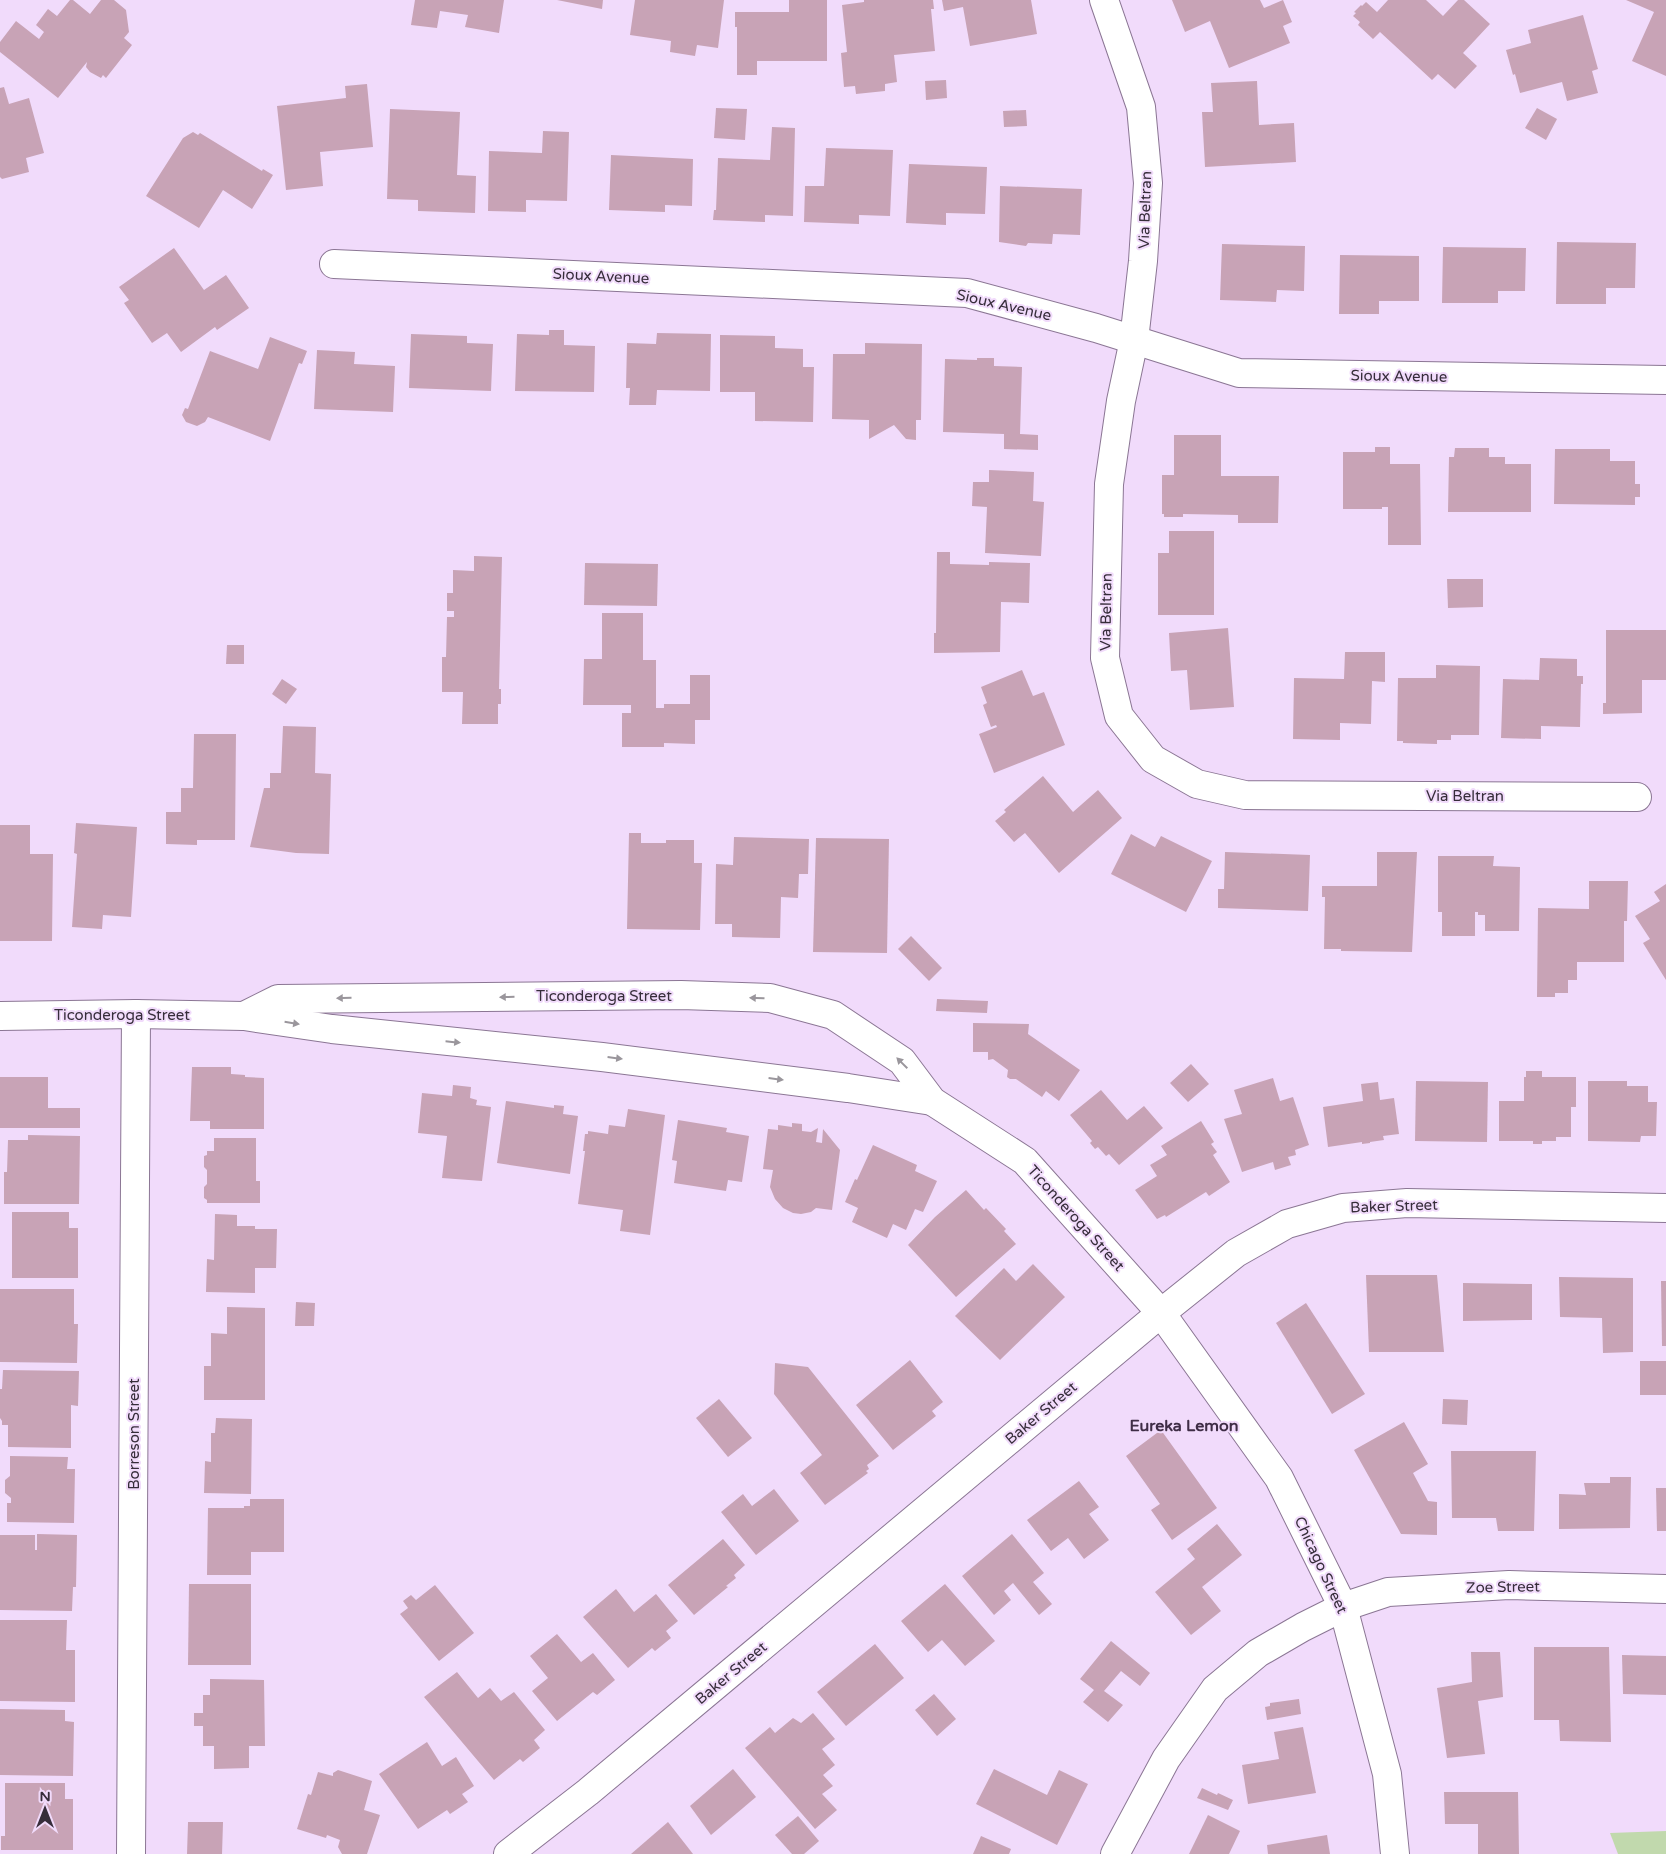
<svg xmlns="http://www.w3.org/2000/svg" width="1666" height="1854" viewBox="0 0 1666 1854" font-family="'Varela Round',sans-serif">
	<style>
		.green { fill: #c1d9ad }
		.building { fill: #c8a3b6 }
		.lines { fill: none; stroke-linecap: round; stroke-linejoin: round }
		.minor-casing { stroke: #8b7694; stroke-width: 30 }
		.minor { stroke: #fff; stroke-width: 28 }
		.oneway { fill: #9a969c }
		.labels { text-anchor: middle; dominant-baseline: central; stroke-width: 4; stroke-linejoin: round; paint-order: stroke }
		.street-label { font-size: 15px; fill: #362d3a; stroke: #f1dbfb }
		.neighbourhood-label { font-size: 16px; font-weight: bold; fill: #3f2d46; stroke: #f1dbfb }
	</style>
	<rect width="100%" height="100%" fill="#f1dbfb"/>
	<path class="green" d="M1666,1831V1854H1618L1610,1833Z"/>
	<g class="building">
		<path d="M70,0H73L90,14L101,0H114L126,10L129,32L124,38L132,45L106,78L103,75L101,78L90,72L86,67L87,62L58,98L0,52V42L16,21L39,39L44,32L36,25L48,9L57,16Z"/>
		<path d="M415,0H504L499,33L465,27L468,15L440,11L437,28L411,25Z"/>
		<path d="M557,0H603L602,9Z"/>
		<path d="M635,0H724L718,48L697,45L695,56L670,52L671,41L630,35Z"/>
		<path d="M789,0H827V61H757V75H737V27H735V12H789Z"/>
		<path d="M864,0H933L934,9H931L935,51L894,55L897,82L885,84V91L856,94L855,86L844,87L841,53L847,52L842,5L864,2Z"/>
		<path d="M942,0H1031L1037,34L970,46L963,7L944,11Z"/>
		<path d="M1172,0H1260L1264,8L1283,0L1292,22L1283,26L1290,43L1229,68L1210,21L1185,32Z"/>
		<path d="M1388,0H1426L1443,16L1458,0H1464L1490,24L1463,53L1477,66L1455,89L1438,74L1432,80L1380,32L1373,39L1358,25L1360,22L1353,16L1356,13L1354,12L1361,5L1362,6L1366,2L1377,12Z"/>
		<path d="M1626,0H1666V76L1632,61L1654,12Z"/>
		<path d="M1583,15L1598,69L1592,71L1598,93L1567,101L1562,82L1520,93L1515,74L1513,75L1506,50L1531,43L1528,30Z"/>
		<path d="M946,80L947,98L926,100L925,81Z"/>
		<path d="M1257,81L1259,125L1294,123L1296,162L1205,167L1202,112H1213L1211,83Z"/>
		<path d="M367,84L373,147L320,152L323,186L286,190L277,106L346,98L345,86Z"/>
		<path d="M4,87L9,104L29,98L44,153L26,158L29,172L2,179L0,177V88Z"/>
		<path d="M716,108L747,109L745,140L714,138Z"/>
		<path d="M1537,108L1557,119L1546,140L1525,128Z"/>
		<path d="M390,109L460,112L457,175L476,176L475,213L418,211V200L387,199Z"/>
		<path d="M1026,110L1027,126L1004,127L1003,111Z"/>
		<path d="M772,127L795,128L793,216L765,215V222L713,220L714,210H716L718,158L770,160Z"/>
		<path d="M543,131L569,132L567,201L526,200V212L488,211L489,151L542,153Z"/>
		<path d="M193,132L198,135L200,133L262,171L263,169L273,175L252,209L223,190L199,228L146,196L183,138Z"/>
		<path d="M826,148L893,150L890,216L859,215V224L804,222L805,186H824Z"/>
		<path d="M611,155L693,159L692,206L665,205V212L609,210Z"/>
		<path d="M909,164L987,167L985,214L946,213V225L906,223Z"/>
		<path d="M1000,186L1082,189L1080,235L1053,234L1052,244L1028,243L1026,246L999,242Z"/>
		<path d="M1557,242L1636,243L1635,288H1606V304H1556Z"/>
		<path d="M1222,244L1305,246L1304,291L1277,290L1276,302L1220,300Z"/>
		<path d="M1443,247L1526,248L1525,291H1498V303H1442Z"/>
		<path d="M174,248L204,290L226,275L249,308L217,330L215,327L181,352L167,333L152,343L124,303L129,300L119,287Z"/>
		<path d="M1340,255L1419,256V301H1379V314H1339Z"/>
		<path d="M549,330H564V345L595,346L594,392L515,391L517,334L549,335Z"/>
		<path d="M657,333L711,334L710,391L657,390L656,405H629L630,388H626L627,343L656,344Z"/>
		<path d="M411,334L467,336V343L493,344L491,391L409,388Z"/>
		<path d="M720,335L775,336V348L803,349V367H814L813,422L755,421V392H720Z"/>
		<path d="M270,337L307,351L302,364L299,363L270,441L208,417L205,422L197,426L186,422L182,415L185,408L188,409L210,351L258,369Z"/>
		<path d="M865,343L922,344L921,420H916V440L906,439L894,425L869,439V420L832,419L833,354H865Z"/>
		<path d="M317,350L355,352L354,364L395,366L393,412L314,409Z"/>
		<path d="M977,358H994V366L1022,367L1020,434L1038,435V450L1004,449V434L943,432L945,359L977,360Z"/>
		<path d="M1174,435H1221V476H1279L1278,523H1238V515L1183,514V517H1164V514H1162V475H1174Z"/>
		<path d="M1375,447H1390V464H1420L1421,545H1388V507H1382V509H1343V452H1375Z"/>
		<path d="M1455,448H1489V457H1505V464H1531V512H1448L1449,457H1454Z"/>
		<path d="M1555,449H1610V461H1635V484H1640V497H1635V505L1554,504Z"/>
		<path d="M989,470L1034,472L1033,501L1044,502L1041,556L985,553L987,507L972,506L973,482H989Z"/>
		<path d="M1169,531H1214V615H1158V553H1169Z"/>
		<path d="M937,552H950V564L989,565V562L1030,563L1029,603L1001,602L1000,652L934,653V633H936Z"/>
		<path d="M474,556L502,557L499,689H501V704H498V724H462L463,692H442V657H446L447,617H454V611H447V593H453V570L474,571Z"/>
		<path d="M585,563L658,564L657,606L584,605Z"/>
		<path d="M1447,579H1483V607L1448,608Z"/>
		<path d="M602,613H643V660H656V708H664V704H690V675H710V720H695V744L664,743V747H622V713H631V705H583L584,659H602Z"/>
		<path d="M1228,628L1234,707L1190,710L1187,670L1171,671L1169,633Z"/>
		<path d="M1606,630H1666V680H1642V713L1603,714V703H1606Z"/>
		<path d="M227,645H244V664H226Z"/>
		<path d="M1345,652H1385V682L1372,681L1371,724L1340,723V740L1293,739L1294,678L1344,679Z"/>
		<path d="M1540,658L1577,659V676H1583V684H1581L1580,727L1541,726V739L1501,738L1503,679L1539,680Z"/>
		<path d="M1436,665L1480,666L1479,735H1451V740H1437V744L1403,743V741H1397L1398,678H1436Z"/>
		<path d="M1022,670L1033,696L1044,692L1065,745L994,773L979,734L997,727L996,725L991,727L983,705L987,703L981,687Z"/>
		<path d="M282,679L297,689L286,704L272,694Z"/>
		<path d="M283,726L316,727L315,773L331,774L329,854L296,853L250,847L264,788H270V773H281Z"/>
		<path d="M194,734H236L235,840H197V845L166,844V812H181V788H193Z"/>
		<path d="M1043,776L1073,812L1098,790L1122,818L1059,873L1025,833L1014,842L995,821L1006,812L1004,810Z"/>
		<path d="M76,823L137,827L131,917L103,915L102,929L72,927L77,854L74,853Z"/>
		<path d="M0,825H30V854H53L52,941H0Z"/>
		<path d="M629,833H641V843H666V840H694V863H702L700,930L627,929Z"/>
		<path d="M1131,834L1155,847L1161,836L1212,861L1186,912L1111,874Z"/>
		<path d="M734,837L809,839L808,874H799L798,898L781,897L780,938L732,937V924H715L716,864L733,865Z"/>
		<path d="M816,838L889,839L887,953L813,952Z"/>
		<path d="M1225,852L1310,855L1308,911L1218,908V889H1224Z"/>
		<path d="M1377,852H1417L1412,952L1341,951V949H1324L1325,897H1322V886H1377Z"/>
		<path d="M1438,856H1494L1493,866L1520,867L1519,931H1485V915H1478V912H1475V936H1442V912H1438Z"/>
		<path d="M1589,881H1628L1627,921H1624V962H1577V980H1568V993H1555V997H1537L1538,908L1589,909Z"/>
		<path d="M1666,884V980L1643,943L1650,939L1635,916L1660,901L1654,892Z"/>
		<path d="M911,936L942,968L929,981L898,949Z"/>
		<path d="M937,999L988,1001L987,1013L936,1011Z"/>
		<path d="M973,1023L1029,1024L1028,1034L1080,1070L1059,1101L1046,1091L1042,1097L1016,1079H1010L1007,1077L1008,1070L993,1059L988,1060V1052H973Z"/>
		<path d="M1191,1064L1209,1084L1188,1102L1170,1083Z"/>
		<path d="M192,1067H231V1074L245,1075V1077L264,1078V1129H210V1121H190Z"/>
		<path d="M1526,1071H1542V1077H1576V1107H1571V1137H1556V1141H1542V1144H1533V1141H1499V1101H1524V1077H1526Z"/>
		<path d="M0,1077H48V1108H80V1128H0Z"/>
		<path d="M1273,1078L1280,1101L1293,1097L1309,1145L1295,1150L1296,1155L1288,1157L1291,1165L1275,1170L1273,1162L1242,1172L1224,1119L1242,1114L1234,1090Z"/>
		<path d="M1416,1081L1488,1082L1487,1142L1415,1141Z"/>
		<path d="M1588,1081H1627V1086H1648V1102H1657L1656,1136H1641L1640,1142L1588,1141Z"/>
		<path d="M1378,1082L1380,1100L1394,1098L1399,1134L1383,1136L1384,1140L1370,1142V1143L1362,1144V1142L1328,1147L1323,1107L1363,1101L1361,1084Z"/>
		<path d="M453,1085L471,1087L470,1098L477,1100L476,1105L491,1107L482,1181L442,1178L447,1136L418,1133L422,1093L452,1096Z"/>
		<path d="M1101,1090L1127,1120L1144,1106L1163,1128L1119,1165L1109,1154L1106,1156L1098,1147L1095,1149L1090,1143L1092,1141L1070,1115Z"/>
		<path d="M506,1101L554,1108V1105L564,1106L563,1114L578,1116L570,1174L497,1163Z"/>
		<path d="M628,1109L665,1115L650,1235L620,1231L623,1210L578,1204L585,1151H583L585,1134H588V1131L608,1134L609,1125L625,1127Z"/>
		<path d="M678,1120L727,1128L726,1132L749,1136L742,1182L728,1180L726,1191L674,1183L677,1161L672,1160Z"/>
		<path d="M1201,1121L1214,1142L1211,1144L1217,1152L1213,1155L1230,1182L1209,1196L1206,1192L1166,1217L1165,1215L1157,1219L1135,1190L1157,1176L1150,1165L1167,1155L1161,1146Z"/>
		<path d="M792,1123L802,1124V1131L811,1132L818,1128L816,1142L822,1143L823,1129L840,1150L832,1210L816,1208L811,1212L801,1214L793,1213L783,1208L775,1199L770,1187L773,1170L763,1169L768,1129L778,1130V1125L792,1127Z"/>
		<path d="M28,1135L80,1136L79,1204H4V1172H7L8,1140H28Z"/>
		<path d="M214,1138H256V1181H260V1203H207V1200L204,1198V1187L207,1184V1170L204,1167V1156L207,1155V1151H214Z"/>
		<path d="M873,1145L917,1165L915,1171L937,1181L923,1212L915,1209L906,1230L893,1224L887,1238L852,1222L858,1208L845,1202L855,1179L857,1180Z"/>
		<path d="M966,1190L984,1210L986,1208L1006,1229L1004,1231L1016,1244L956,1297L908,1245L935,1217Z"/>
		<path d="M12,1212H69V1228H78V1278H12Z"/>
		<path d="M215,1214L237,1215V1226H255V1229H277L276,1268H255V1293L206,1292L207,1259L214,1260Z"/>
		<path d="M1033,1264L1065,1297L1000,1360L955,1316L1004,1268L1016,1281Z"/>
		<path d="M1366,1275H1437L1444,1352H1369Z"/>
		<path d="M1559,1277L1633,1278V1352L1603,1353L1602,1318L1560,1317Z"/>
		<path d="M1661,1281H1666V1346H1662Z"/>
		<path d="M1463,1283L1532,1284V1320L1463,1321Z"/>
		<path d="M0,1289H74V1324H78L77,1363L0,1362Z"/>
		<path d="M296,1302L315,1303L314,1326H295Z"/>
		<path d="M1306,1303L1365,1394L1332,1414L1276,1323Z"/>
		<path d="M227,1307L265,1308V1400H204V1366H211V1333L227,1334Z"/>
		<path d="M910,1360L943,1402L932,1411L936,1416L893,1450L856,1405Z"/>
		<rect x="1640" y="1361" width="26" height="34"/>
		<path d="M775,1363L808,1367L879,1456L867,1465L869,1469L866,1471L868,1473L825,1505L800,1473L822,1455L774,1394Z"/>
		<path d="M3,1370L79,1371L78,1406L71,1405V1448L8,1447V1425H2V1421L0,1418V1389H2Z"/>
		<path d="M719,1399L752,1438L728,1457L696,1418Z"/>
		<path d="M1443,1399L1468,1400L1467,1425L1442,1424Z"/>
		<path d="M216,1418L252,1419L251,1494L204,1493L205,1461L211,1462V1433H215Z"/>
		<path d="M1404,1422L1428,1464L1413,1473L1428,1501L1437,1502V1535L1401,1534L1354,1450Z"/>
		<path d="M1161,1430L1217,1508L1172,1540L1151,1510L1160,1504L1126,1456Z"/>
		<path d="M1451,1451H1536L1534,1531H1498L1496,1518H1452Z"/>
		<path d="M10,1456L68,1457L67,1469H75L74,1523L7,1522V1503H11V1498L5,1493V1480L10,1476Z"/>
		<path d="M1610,1477H1631L1630,1528L1559,1529V1494L1586,1495L1584,1483H1610Z"/>
		<path d="M1079,1481L1099,1507L1089,1514L1109,1540L1084,1559L1068,1538L1051,1551L1027,1520Z"/>
		<path d="M1656,1488H1666V1531H1657Z"/>
		<path d="M774,1489L799,1521L756,1555L721,1512L743,1494L752,1506Z"/>
		<path d="M250,1499H284V1552H251V1575H207L208,1508H244V1506H250Z"/>
		<path d="M1217,1524L1242,1555L1202,1587L1221,1611L1191,1635L1155,1592L1195,1559L1187,1549Z"/>
		<path d="M37,1534L77,1535L76,1587H73L72,1611L0,1610V1535H35V1550H37Z"/>
		<path d="M1012,1534L1044,1573L1033,1582L1052,1604L1039,1615L1013,1583L1004,1591L1011,1600L994,1615L962,1576Z"/>
		<path d="M723,1539L745,1565L734,1575L736,1578L726,1586L728,1587L694,1615L668,1585Z"/>
		<path d="M189,1584H251V1665H188Z"/>
		<path d="M945,1584L995,1641L965,1666L942,1640L928,1652L901,1621Z"/>
		<path d="M435,1585L474,1633L439,1661L400,1614L408,1608L403,1601L411,1595L416,1600Z"/>
		<path d="M616,1589L634,1612L656,1594L678,1621L666,1631L671,1638L655,1651L652,1648L628,1668L583,1617Z"/>
		<path d="M0,1620H67L66,1650H75V1702L0,1701Z"/>
		<path d="M557,1634L581,1662L593,1653L615,1680L597,1695L593,1692L557,1721L532,1691L548,1678L530,1656Z"/>
		<path d="M1111,1641L1150,1673L1140,1686L1121,1671L1104,1691L1123,1705L1108,1722L1083,1702L1094,1690L1080,1679Z"/>
		<path d="M875,1644L904,1678L846,1726L817,1692Z"/>
		<path d="M1534,1647H1609L1611,1742L1560,1741L1559,1720H1534Z"/>
		<path d="M1471,1652H1500L1503,1697L1478,1701L1485,1754L1447,1758L1437,1688L1472,1682Z"/>
		<path d="M1622,1655L1666,1656V1695L1623,1694Z"/>
		<path d="M457,1672L478,1698L490,1688L501,1701L514,1692L545,1730L534,1740L540,1748L523,1762L520,1759L494,1780L424,1697Z"/>
		<path d="M210,1679L264,1680L265,1746H249V1768L214,1769V1746H203V1726H194V1713H203V1695H210Z"/>
		<path d="M934,1694L956,1719L937,1736L915,1710Z"/>
		<path d="M1299,1699L1301,1714L1267,1720L1265,1707L1270,1706V1703Z"/>
		<path d="M0,1709L65,1710V1721L74,1722L73,1776L0,1775Z"/>
		<path d="M813,1713L835,1739L822,1749L835,1765L823,1775L833,1786L822,1794L837,1810L815,1829L745,1748L770,1727L775,1733L793,1718L801,1723Z"/>
		<path d="M1303,1727L1316,1793L1248,1804L1242,1765L1279,1759L1274,1732Z"/>
		<path d="M427,1742L442,1766L456,1757L474,1786L462,1794L468,1802L450,1814L447,1810L418,1829L379,1774Z"/>
		<path d="M733,1769L756,1797L711,1835L690,1806Z"/>
		<path d="M994,1769L1047,1795L1059,1770L1088,1784L1057,1845L976,1804Z"/>
		<path d="M338,1770L372,1781L364,1810L380,1815L367,1854H342L338,1847L340,1840L327,1835L326,1838L297,1829L308,1794L311,1795L318,1772L333,1776V1773Z"/>
		<path d="M5,1783H65V1799H73V1850H1V1836H5Z"/>
		<path d="M1202,1788L1217,1795L1218,1793L1233,1800L1228,1810L1197,1798Z"/>
		<path d="M1444,1792H1518L1519,1854H1478V1824H1445Z"/>
		<path d="M1208,1815L1240,1831L1229,1854H1189Z"/>
		<path d="M798,1816L819,1841L804,1854H792L775,1835Z"/>
		<path d="M188,1822H223L222,1854H187Z"/>
		<path d="M668,1822L693,1854H631Z"/>
		<path d="M1327,1835L1330,1854H1268L1267,1845Z"/>
		<path d="M981,1836L1011,1849L1009,1854H973Z"/>
	</g>
	<g class="lines">
		<defs>
			<g id="minor">
				<path d="M1104,0L1141,107L1148,183L1143,261L1134,340L1121,401L1109,484L1105,658L1119,716L1153,759L1197,784L1245,795L1637,797"/>
				<path d="M334,264L967,293L1096,328L1239,373L1666,380"/>
				<path d="M0,1016L136,1014L244,1016L332,1029L602,1057L848,1088L932,1101"/>
				<path d="M244,1016L278,999L681,995L770,998L833,1015L902,1061L932,1101L1025,1161L1161,1313L1279,1478L1343,1607L1387,1774L1395,1854"/>
				<path d="M131,1854L136,1014"/>
				<path d="M508,1854L588,1792L1161,1313L1236,1253L1287,1224L1343,1208L1407,1203L1666,1208"/>
				<path d="M1115,1854L1166,1759L1215,1689L1258,1653L1303,1627L1343,1607L1388,1592L1509,1585L1666,1589"/>
			</g>
		</defs>
		<use href="#minor" class="minor-casing"/>
		<use href="#minor" class="minor"/>
	</g>
	<defs><path id="oneway-solid" d="M-6-.8H1V-3.2L6.5 0L1 3.2V.8H-6Z" transform="scale(1.25)"/></defs>
	<g class="oneway">
		<use href="#oneway-solid" transform="translate(507 997) rotate(179)"/>
		<use href="#oneway-solid" transform="translate(344 998) rotate(179)"/>
		<use href="#oneway-solid" transform="translate(757 998) rotate(-178)"/>
		<use href="#oneway-solid" transform="translate(292 1023) rotate(9)"/>
		<use href="#oneway-solid" transform="translate(453 1042) rotate(6)"/>
		<use href="#oneway-solid" transform="translate(615 1058) rotate(7)"/>
		<use href="#oneway-solid" transform="translate(902 1063) rotate(-135)"/>
		<use href="#oneway-solid" transform="translate(776 1079) rotate(7)"/>
	</g>
	<g class="labels">
		<g class="street-label">
			<text transform="translate(1145 210) rotate(-88)">Via Beltran</text>
			<text transform="translate(601 276) rotate(3)">Sioux Avenue</text>
			<text transform="translate(1004 305) rotate(13)">Sioux Avenue</text>
			<text transform="translate(1399 376) rotate(1)">Sioux Avenue</text>
			<text transform="translate(1106 612) rotate(-89)">Via Beltran</text>
			<text x="1465" y="796">Via Beltran</text>
			<text x="604" y="996">Ticonderoga Street</text>
			<text x="122" y="1015">Ticonderoga Street</text>
			<text transform="translate(1394 1206) rotate(-2)">Baker Street</text>
			<text transform="translate(1076 1218) rotate(48)">Ticonderoga Street</text>
			<text transform="translate(1041 1413) rotate(-40)">Baker Street</text>
			<text transform="translate(134 1434) rotate(-90)">Borreson Street</text>
			<text transform="translate(1321 1565) rotate(65)">Chicago Street</text>
			<text transform="translate(1503 1587) rotate(-1)">Zoe Street</text>
			<text transform="translate(731 1673) rotate(-40)">Baker Street</text>
		</g>
		<g class="neighbourhood-label">
			<text x="1184" y="1426">Eureka Lemon</text>
		</g>
	</g>
	<g transform="translate(45 1809)" stroke="#f1dbfb" stroke-width="4" paint-order="stroke">
	<path d="M0-4L9 19L0 12L-9 19Z" fill="#362d3a"/>
	<text y="-8" font-size="14" font-weight="bold" text-anchor="middle" fill="#362d3a">N</text>
	</g>
</svg>
